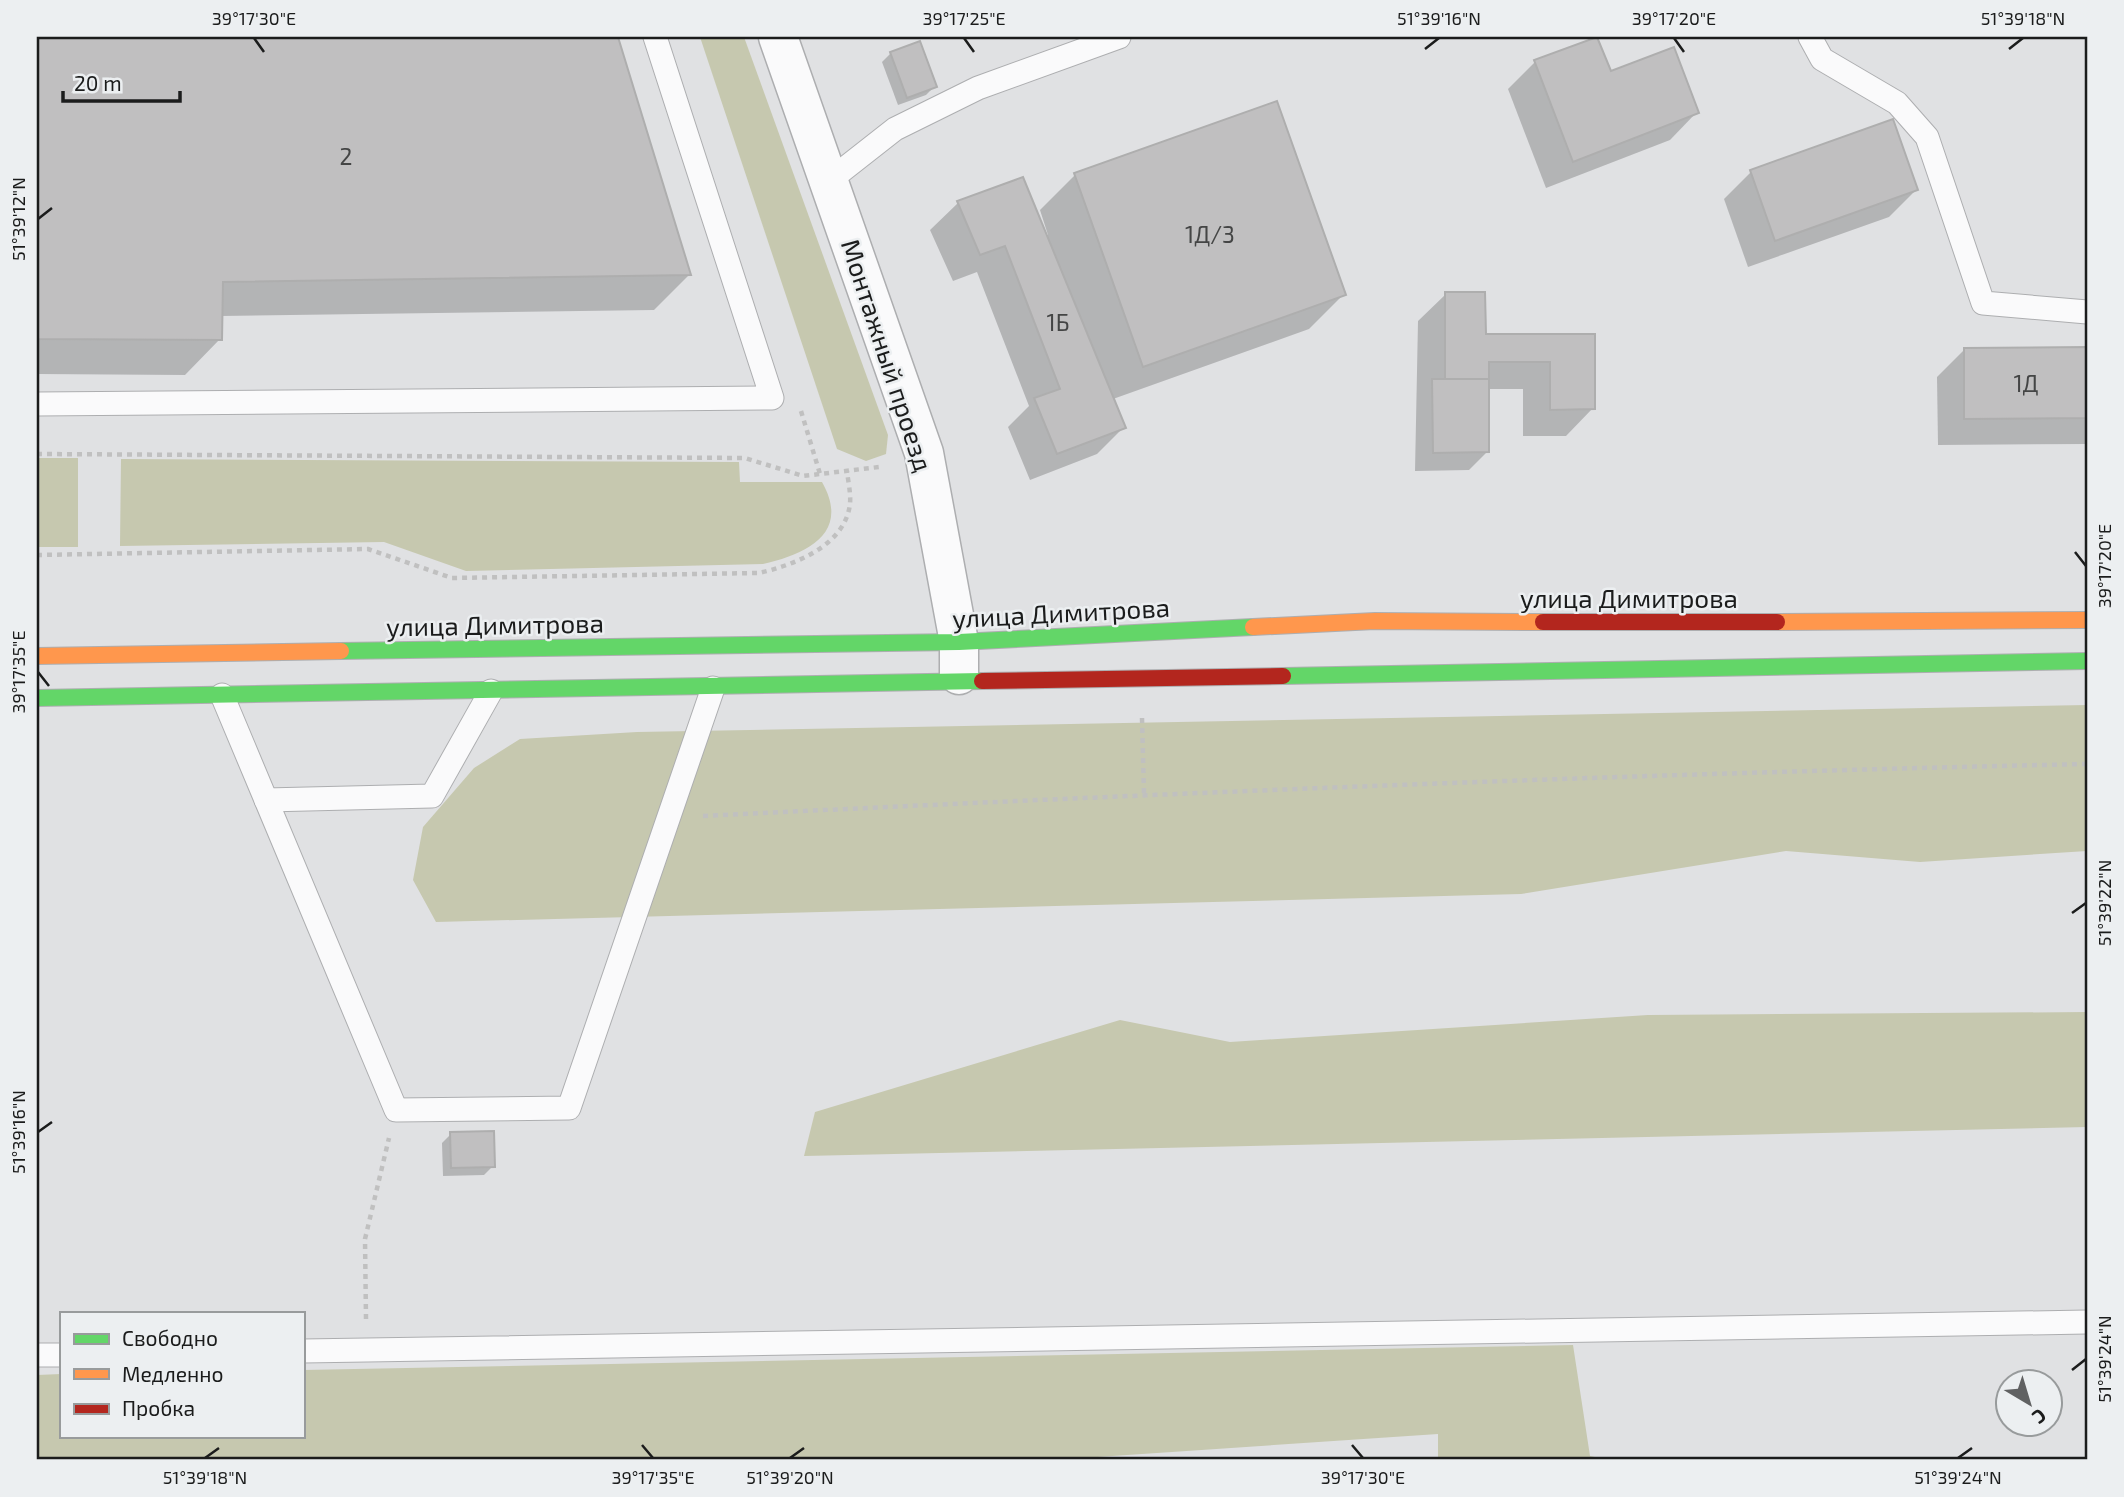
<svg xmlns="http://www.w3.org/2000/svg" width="2124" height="1497" viewBox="0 0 2124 1497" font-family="'Exo 2',sans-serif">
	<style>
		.green { fill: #c6c8af }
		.shadow { fill: #0003 }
		.building { fill: #c0bfc0; stroke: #aeaeae; stroke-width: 2 }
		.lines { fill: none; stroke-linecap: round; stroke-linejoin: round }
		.lane-casing { stroke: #adaeb0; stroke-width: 25 }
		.street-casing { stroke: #adaeb0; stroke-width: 41 }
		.fast-casing { stroke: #adaeb0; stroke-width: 18 }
		.slow-casing { stroke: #adaeb0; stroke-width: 18 }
		.jam-casing { stroke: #adaeb0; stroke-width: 18 }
		.path { stroke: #c0c0c0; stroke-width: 4.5; stroke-dasharray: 5 5; stroke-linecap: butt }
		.lane { stroke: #fafafb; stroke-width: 23 }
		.street { stroke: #fafafb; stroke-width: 38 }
		.fast { stroke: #63d668; stroke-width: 16 }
		.slow { stroke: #ff974d; stroke-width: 16 }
		.jam { stroke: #b3261e; stroke-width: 16 }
		.ticks { fill: none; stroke: #1b1c1c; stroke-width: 2.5 }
		.labels { text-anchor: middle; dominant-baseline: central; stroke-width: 5; stroke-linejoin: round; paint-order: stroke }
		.number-label { font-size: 23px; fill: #444545 }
		.street-label { font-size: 26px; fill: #1b1c1c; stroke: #eceff1 }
		.neatline { fill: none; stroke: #1b1c1c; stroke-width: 2.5 }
		.ticks-label { font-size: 18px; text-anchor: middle; fill: #1b1c1c }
	</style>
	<rect width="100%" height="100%" fill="#e0e1e3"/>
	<g class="green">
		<path d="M700,37H744L888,435L886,454L866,461L837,449Z"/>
		<rect x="37" y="458" width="41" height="89"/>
		<path d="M121,459L739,462L740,482H822C851,533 807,554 763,564L466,571L384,542L120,546Z"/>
		<path d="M2087,705V851L1920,862L1786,851L1521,894L436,922L413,880L423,827L474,768L520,739L637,732Z"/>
		<path d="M2087,1012V1127L804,1156L815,1112L1120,1020L1230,1042L1648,1015Z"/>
		<path d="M1573,1345L1590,1456L1610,1460H1438V1434L1053,1460H37V1375L61,1374V1436H303V1370Z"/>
	</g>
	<g class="shadow">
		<path d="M37,37H617L689,275L654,310L221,316L220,339L185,375L37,374Z"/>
		<path d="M891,53L935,86L926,95L898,105L882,62Z"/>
		<path d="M1535,62L1610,74L1697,112L1670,140L1546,188L1508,89Z"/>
		<path d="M1751,172L1916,190L1889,217L1748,267L1724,199Z"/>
		<path d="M1075,175L1344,294L1309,329L1113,399L1124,427L1097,454L1030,480L1008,427L1029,406L977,272L953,281L930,230L958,203L1022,179L1045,236L1048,235L1040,210Z"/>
		<path d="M1446,294L1484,336L1593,335V408L1566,436H1523V389H1487L1488,451L1469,470L1415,471L1418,321Z"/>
		<path d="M2087,348V444L1938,445L1937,377L1964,350Z"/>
		<path d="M451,1134L493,1166L484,1175L443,1176L442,1143Z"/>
	</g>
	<g class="building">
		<path d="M37,37H618L691,275L223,282L222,340L37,339Z"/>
		<path d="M1597,37L1611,71L1674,47L1699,113L1573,162L1534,60Z"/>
		<path d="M920,41L937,87L907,98L890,52Z"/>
		<path d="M1277,101L1346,295L1143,367L1074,173Z"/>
		<path d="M1893,119L1918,190L1775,241L1750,170Z"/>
		<path d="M1023,177L1126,428L1057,454L1034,398L1060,389L1005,246L980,255L957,201Z"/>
		<path d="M1445,292H1485L1486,334H1595V409L1550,410V362H1489V379H1445Z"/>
		<path d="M2087,347V418L1964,419V348Z"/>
		<path d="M1432,379H1489V452L1433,453Z"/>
		<path d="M494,1131L495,1167L451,1168L450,1132Z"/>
	</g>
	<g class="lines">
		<defs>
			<g id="lane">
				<path d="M1810,37L1822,59L1897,103L1927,137L1983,303L2087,312"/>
				<path d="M830,180L895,129L978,88L1119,37"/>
				<path d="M37,404L772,398L655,37"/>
				<path d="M222,695L396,1110L569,1108L713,688"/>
				<path d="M266,800L432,796L491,691"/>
				<path d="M303,1351L2087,1322"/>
				<path d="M37,1355H61"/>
			</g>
			<path id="street" d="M778,37L924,453L959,642V675"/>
			<g id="fast">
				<path d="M341,651L959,642L1253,627"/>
				<path d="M1283,676L2087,661"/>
				<path d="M37,698L982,681"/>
			</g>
			<g id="slow">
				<path d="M1777,622L2087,620"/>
				<path d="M1253,627L1375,621L1543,622"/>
				<path d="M37,656L341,651"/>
			</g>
			<g id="jam">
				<path d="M1543,622H1777"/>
				<path d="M982,681L1283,676"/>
			</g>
		</defs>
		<use href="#lane" class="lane-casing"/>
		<use href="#street" class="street-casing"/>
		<use href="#fast" class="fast-casing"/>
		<use href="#slow" class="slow-casing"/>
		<use href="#jam" class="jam-casing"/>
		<g class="path">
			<path d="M801,411L820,474"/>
			<path d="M37,454L745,458L803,476L879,467"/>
			<path d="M37,555L368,549L452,578L759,573C794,565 845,546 850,504C851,493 848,481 847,471"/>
			<path d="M1142,718L1144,794"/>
			<path d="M703,816C1164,793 1626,774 2087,764"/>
			<path d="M366,1319L365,1239L389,1138"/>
		</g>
		<use href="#lane" class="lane"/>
		<use href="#street" class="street"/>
		<use href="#fast" class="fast"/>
		<use href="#slow" class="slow"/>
		<use href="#jam" class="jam"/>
	</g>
	<path class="ticks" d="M254,38L264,52M964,38L974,52M1674,38L1684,52M1425,49L1439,38M2009,49L2023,38M38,219L52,208M2075,552L2086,566M38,672L49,686M2072,913L2086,903M38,1132L52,1122M2072,1370L2086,1359M642,1445L653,1458M1352,1445L1363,1458M205,1458L219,1448M790,1458L804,1448M1958,1458L1972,1448"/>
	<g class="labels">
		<g class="number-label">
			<text x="346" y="156">2</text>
			<text x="1210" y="234">1Д/3</text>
			<text x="1058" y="322">1Б</text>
			<text x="2026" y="383">1Д</text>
		</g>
		<g class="street-label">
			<text transform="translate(888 355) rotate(72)">Монтажный проезд</text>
			<text x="1629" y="597">улица Димитрова</text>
			<text transform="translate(1061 612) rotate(-3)">улица Димитрова</text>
			<text transform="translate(495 624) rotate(-1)">улица Димитрова</text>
		</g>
	</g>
	<rect width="2124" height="1497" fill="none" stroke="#eceff1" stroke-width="77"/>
	<rect x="60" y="1312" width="245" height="126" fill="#eceff1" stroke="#989b9c" stroke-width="2"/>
	<rect x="74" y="1334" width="35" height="10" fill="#63d668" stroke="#989b9c" stroke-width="2"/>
	<text x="122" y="1346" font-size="21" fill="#1b1c1c">Свободно</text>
	<rect x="74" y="1369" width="35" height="10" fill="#ff974d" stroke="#989b9c" stroke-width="2"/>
	<text x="122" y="1382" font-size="21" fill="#1b1c1c">Медленно</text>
	<rect x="74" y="1404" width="35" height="10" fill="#b3261e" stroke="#989b9c" stroke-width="2"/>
	<text x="122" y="1416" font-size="21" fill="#1b1c1c">Пробка</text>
	<g transform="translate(2029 1403) rotate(142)"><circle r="33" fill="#eceff1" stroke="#989b9c" stroke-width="2"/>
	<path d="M0-5L12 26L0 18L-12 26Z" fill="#606162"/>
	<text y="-10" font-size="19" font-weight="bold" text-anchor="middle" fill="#1b1c1c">С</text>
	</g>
	<path d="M63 91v10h117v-10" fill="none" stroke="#1b1c1c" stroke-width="3.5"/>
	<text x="74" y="91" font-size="21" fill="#1b1c1c" stroke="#eceff1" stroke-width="5" paint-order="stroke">20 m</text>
	<rect x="38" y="38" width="2048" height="1420" class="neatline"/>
	<g class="ticks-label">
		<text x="254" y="25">39°17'30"E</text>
		<text x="964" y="25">39°17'25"E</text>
		<text x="1439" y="25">51°39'16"N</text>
		<text x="1674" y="25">39°17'20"E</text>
		<text x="2023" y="25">51°39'18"N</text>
		<text transform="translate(19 219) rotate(-90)" y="6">51°39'12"N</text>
		<text transform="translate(2105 566) rotate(-90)" y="6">39°17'20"E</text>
		<text transform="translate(19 672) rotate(-90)" y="6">39°17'35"E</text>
		<text transform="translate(2105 903) rotate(-90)" y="6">51°39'22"N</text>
		<text transform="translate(19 1132) rotate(-90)" y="6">51°39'16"N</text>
		<text transform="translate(2105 1359) rotate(-90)" y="6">51°39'24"N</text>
		<text x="205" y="1484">51°39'18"N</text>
		<text x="653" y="1484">39°17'35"E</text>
		<text x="790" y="1484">51°39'20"N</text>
		<text x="1363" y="1484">39°17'30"E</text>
		<text x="1958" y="1484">51°39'24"N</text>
	</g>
</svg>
